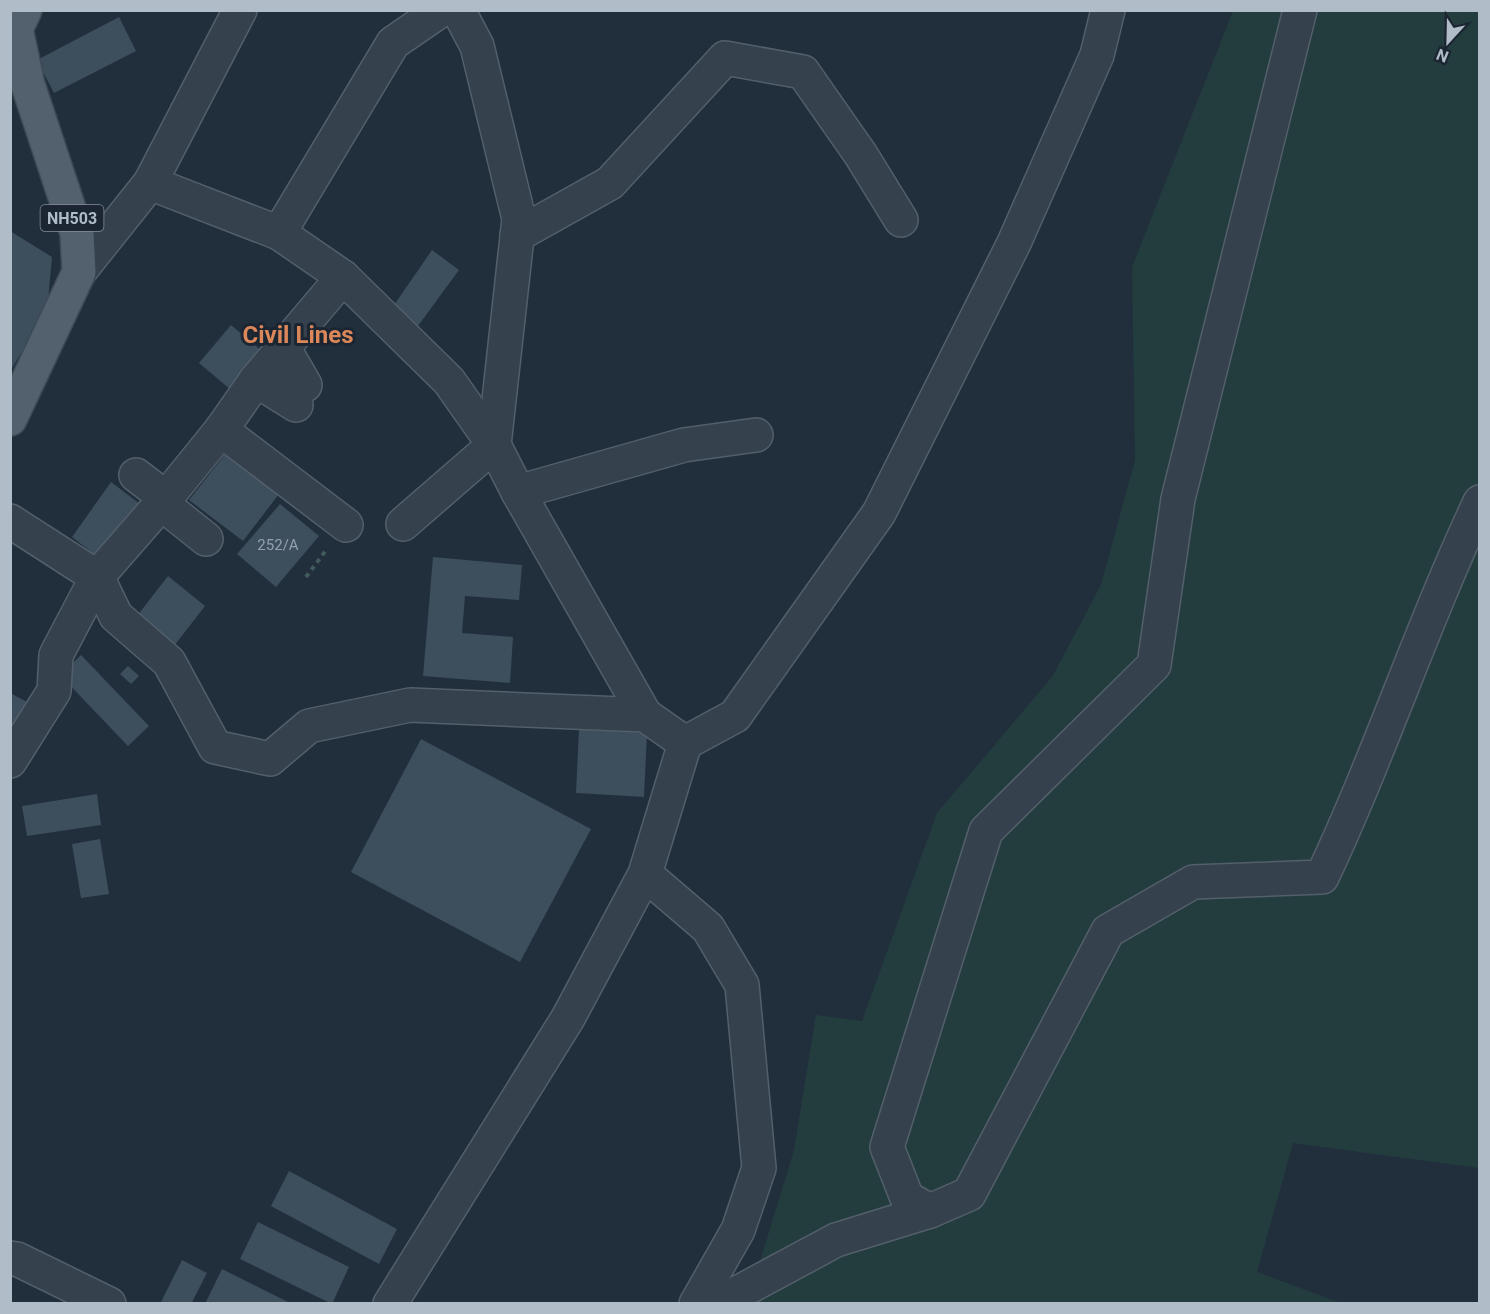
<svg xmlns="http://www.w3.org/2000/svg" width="1490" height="1314" viewBox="0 0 1490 1314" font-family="Roboto,sans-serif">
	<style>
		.green { fill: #233d3e }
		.building { fill: #3d4e5d }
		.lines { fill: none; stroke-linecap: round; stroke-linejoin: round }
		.minor-casing { stroke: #535f6b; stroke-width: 36 }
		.major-casing { stroke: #3e4a56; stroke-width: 36 }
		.path { stroke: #415a5b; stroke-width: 4; stroke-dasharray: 4.5 4.5; stroke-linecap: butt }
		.minor { stroke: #35414d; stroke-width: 33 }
		.major { stroke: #53606d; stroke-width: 33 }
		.labels { text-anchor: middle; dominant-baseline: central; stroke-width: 6; stroke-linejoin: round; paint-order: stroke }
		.number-label { font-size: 15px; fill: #94a0ae }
		.shield { fill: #1b2632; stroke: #848f9c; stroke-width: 1.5 }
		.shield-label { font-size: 16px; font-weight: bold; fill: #b1bcc9 }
		.district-label { font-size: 24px; font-weight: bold; fill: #db8759; stroke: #1b2632 }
	</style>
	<rect width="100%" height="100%" fill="#212f3d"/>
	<path class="green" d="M1233,11H1479V1168L1293,1143L1257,1272L1341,1303L747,1304L794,1150L816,1015L862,1021L937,813L1052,677L1101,585L1135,460L1132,267Z"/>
	<g class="building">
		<path d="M119,17L136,51L54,93L37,60Z"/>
		<path d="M10,231L52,257L47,312L10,371Z"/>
		<path d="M432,250L459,270L415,330L390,311Z"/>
		<path d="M231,325L263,352L231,390L199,363Z"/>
		<path d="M226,453L279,494L243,541L189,500Z"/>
		<path d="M111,482L144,507L103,561L72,537Z"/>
		<path d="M280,504L319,536L276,587L237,554Z"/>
		<path d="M433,557L522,565L519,600L465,596L462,633L513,637L510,683L423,676Z"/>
		<path d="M168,576L205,606L167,655L130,625Z"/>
		<path d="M81,655L149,726L128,746L60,675Z"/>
		<path d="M128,666L139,676L131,684L120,674Z"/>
		<path d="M10,693L31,704L10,742Z"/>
		<path d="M579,729L647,733L644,797L576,793Z"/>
		<path d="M421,739L591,829L520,962L351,872Z"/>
		<path d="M97,794L101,825L27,836L22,806Z"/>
		<path d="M100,839L109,894L81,898L72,844Z"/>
		<path d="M289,1171L397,1229L379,1264L271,1206Z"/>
		<path d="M258,1222L349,1267L332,1304L240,1259Z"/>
		<path d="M182,1260L207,1273L191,1304H160Z"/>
		<path d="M222,1269L292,1304H205Z"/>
	</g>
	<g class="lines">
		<defs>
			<g id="minor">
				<path d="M458,10L477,46L519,219L494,445L518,492L645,715"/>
				<path d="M1300,10L1178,499L1154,665L986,831L887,1147L907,1198L930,1211L969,1194L1108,931L1193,882L1322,877C1380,754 1422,625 1480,502"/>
				<path d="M150,183L279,233L343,277L449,381L494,445L403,524"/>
				<path d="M279,233L393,43L441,10"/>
				<path d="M517,235L610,183L725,58L803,72L861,155L901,220"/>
				<path d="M79,272L150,183L240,10"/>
				<path d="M283,347L305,385"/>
				<path d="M256,380L296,405"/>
				<path d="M221,430L346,525"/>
				<path d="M136,475L166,498"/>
				<path d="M518,492L684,445L756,435"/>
				<path d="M161,503L206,539"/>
				<path d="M10,521L97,577L116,616L169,662L215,747L270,759L309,726L410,705L645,715L685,743L645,874L568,1018L390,1304"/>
				<path d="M685,743L735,716L879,513L1014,243L1097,55L1108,10"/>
				<path d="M10,761L54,691L56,655L97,577L166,498L221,430L256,380L343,277"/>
				<path d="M645,874L708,928L742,985L759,1168L738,1230L696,1304"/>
				<path d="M10,1258L17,1259L109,1304"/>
				<path d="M717,1304L836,1240L930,1211"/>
			</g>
			<path id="major" d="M10,419L79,272L77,233L28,85L16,29L25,10"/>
		</defs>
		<use href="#minor" class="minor-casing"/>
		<use href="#major" class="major-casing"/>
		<path class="path" d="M306,577L327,549"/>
		<use href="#minor" class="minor"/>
		<use href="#major" class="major"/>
	</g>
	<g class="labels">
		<g class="number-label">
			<text x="278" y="545">252/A</text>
		</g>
		<rect class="shield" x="40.5" y="205" width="63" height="26" rx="4.5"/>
		<g class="shield-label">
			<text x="72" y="218">NH503</text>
		</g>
		<g class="district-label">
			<text x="298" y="335">Civil Lines</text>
		</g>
	</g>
	<rect width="1490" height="1314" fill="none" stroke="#b1bcc9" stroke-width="24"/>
	<g transform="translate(1448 42) rotate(202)" stroke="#1b2632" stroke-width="4.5" paint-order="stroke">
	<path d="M0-4.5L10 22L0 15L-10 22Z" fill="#b1bcc9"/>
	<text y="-9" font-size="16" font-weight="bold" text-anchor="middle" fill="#b1bcc9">N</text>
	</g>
</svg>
